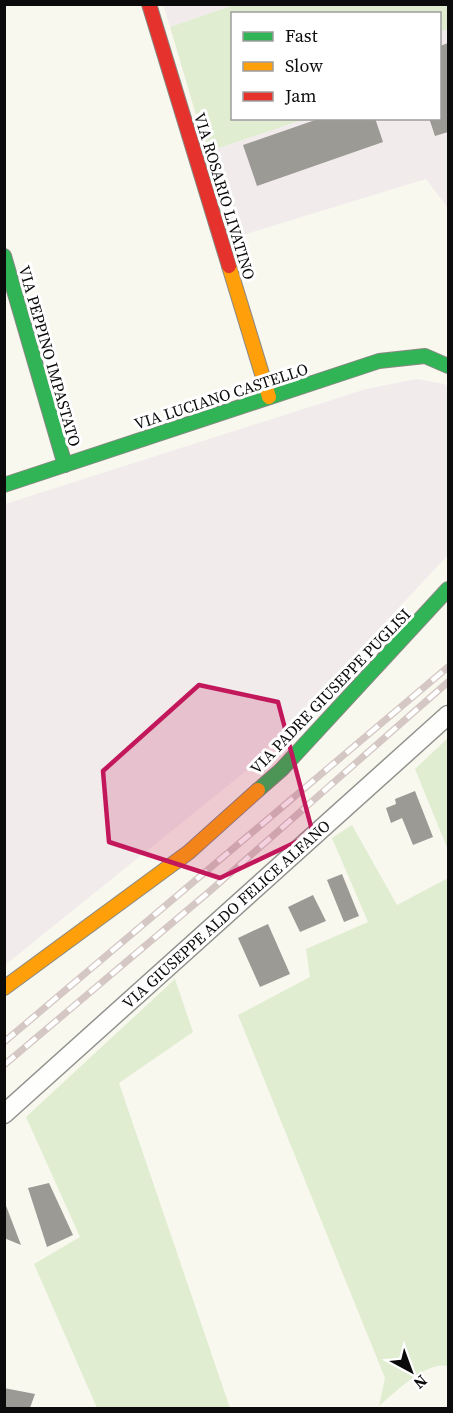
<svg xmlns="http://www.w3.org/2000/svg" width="453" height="1413" viewBox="0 0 453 1413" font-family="'Source Serif 4',serif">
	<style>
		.industrial { fill: #f1ebec }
		.green { fill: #e0edd1 }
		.building { fill: #9c9a95 }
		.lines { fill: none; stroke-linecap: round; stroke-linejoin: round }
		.street-casing { stroke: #92928e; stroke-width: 21 }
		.fast-casing { stroke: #898884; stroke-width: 16 }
		.slow-casing { stroke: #898884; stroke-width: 16 }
		.jam-casing { stroke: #898884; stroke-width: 16 }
		.street { stroke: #fefefd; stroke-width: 18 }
		.fast { stroke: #30b455; stroke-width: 14 }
		.slow { stroke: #ff9f0a; stroke-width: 14 }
		.jam { stroke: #e5322d; stroke-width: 14 }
		.rail-casing { stroke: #d4c7c4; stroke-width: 7 }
		.rail { stroke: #fff; stroke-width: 4.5; stroke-dasharray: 14; stroke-linecap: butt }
		.marked { fill: #c2185b; fill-opacity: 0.2; stroke: #c2185b; stroke-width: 4.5; stroke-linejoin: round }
		.labels { text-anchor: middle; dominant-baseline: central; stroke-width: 6; stroke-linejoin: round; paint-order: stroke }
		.street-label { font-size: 16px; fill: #0b0b0b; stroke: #fff }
	</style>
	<rect width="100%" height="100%" fill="#f9f8ef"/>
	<g class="industrial">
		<path d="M163,4L234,5L170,27Z"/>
		<path d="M448,29V208L426,179L233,238L207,152L305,119L440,118V32Z"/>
		<path d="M417,379L444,384L448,388V555L246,771L5,965V504L366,389Z"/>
	</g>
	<g class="green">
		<path d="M234,5H448V29L440,32V14H232V118L305,119L207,152L170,27Z"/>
		<path d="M448,738V850L415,769Z"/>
		<path d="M352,825L397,905L448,878V1366C425,1361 396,1392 379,1406L385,1378L238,1015L310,977L306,949L368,922L332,838Z"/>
		<path d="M175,979L193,1032L119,1083L230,1408H97L34,1264L80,1237L26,1117Z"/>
	</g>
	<g class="building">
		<path d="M448,43V132L435,136L429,118H440V46Z"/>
		<path d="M321,118H375L383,142L257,186L243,145Z"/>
		<path d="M415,791L433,837L413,845L402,818L391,823L386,808L396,804L395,799Z"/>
		<path d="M342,874L359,916L344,922L327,880Z"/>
		<path d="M313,895L326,921L300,932L288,907Z"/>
		<path d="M268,924L290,974L260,987L238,938Z"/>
		<path d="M49,1183L73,1235L47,1247L28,1188Z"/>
		<path d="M4,1203H5L21,1245L4,1238Z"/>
		<path d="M4,1388L35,1394L30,1408H4Z"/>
	</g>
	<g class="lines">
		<defs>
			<path id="street" d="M4,1114L448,715"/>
			<g id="fast">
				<path d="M4,256L65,465"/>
				<path d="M4,485L379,361L425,356L448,366"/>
				<path d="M258,790L281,770L448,589"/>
			</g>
			<g id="slow">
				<path d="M229,266L269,397"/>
				<path d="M4,988L189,852L258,790"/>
			</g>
			<path id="jam" d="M149,4L229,266"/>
		</defs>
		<use href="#street" class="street-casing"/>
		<use href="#fast" class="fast-casing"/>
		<use href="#slow" class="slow-casing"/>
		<use href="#jam" class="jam-casing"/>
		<use href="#street" class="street"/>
		<use href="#fast" class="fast"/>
		<use href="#slow" class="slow"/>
		<use href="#jam" class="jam"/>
		<defs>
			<g id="rail">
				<path d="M4,1042L448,667"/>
				<path d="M4,1065L210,891L448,682"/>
			</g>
		</defs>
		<use href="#rail" class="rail-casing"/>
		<use href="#rail" class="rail"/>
	</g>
	<path class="marked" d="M199,685L278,702L313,834L220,878L109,842L103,771Z"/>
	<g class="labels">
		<g class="street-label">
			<text transform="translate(225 196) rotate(73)">VIA ROSARIO LIVATINO</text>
			<text transform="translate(50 356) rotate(74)">VIA PEPPINO IMPASTATO</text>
			<text transform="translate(221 396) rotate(-18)">VIA LUCIANO CASTELLO</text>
			<text transform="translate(330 691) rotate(-46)">VIA PADRE GIUSEPPE PUGLISI</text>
			<text transform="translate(226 914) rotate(-42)">VIA GIUSEPPE ALDO FELICE ALFANO</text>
		</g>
	</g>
	<rect width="453" height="1413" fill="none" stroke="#0b0b0b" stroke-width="12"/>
	<rect x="231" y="12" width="210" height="108" fill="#ffffff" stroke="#9d9d9d" stroke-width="1.5"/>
	<rect x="243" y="32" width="30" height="9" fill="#30b455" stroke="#9d9d9d" stroke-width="1.5"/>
	<text x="285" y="42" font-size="18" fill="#0b0b0b">Fast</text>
	<rect x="243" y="62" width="30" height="9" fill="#ff9f0a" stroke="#9d9d9d" stroke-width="1.5"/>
	<text x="285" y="72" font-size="18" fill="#0b0b0b">Slow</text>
	<rect x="243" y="92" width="30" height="9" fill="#e5322d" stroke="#9d9d9d" stroke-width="1.5"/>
	<text x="285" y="102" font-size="18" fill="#0b0b0b">Jam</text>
	<g transform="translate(411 1371) rotate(139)" stroke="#ffffff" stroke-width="4.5" paint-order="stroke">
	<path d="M0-4.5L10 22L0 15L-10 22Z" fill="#0b0b0b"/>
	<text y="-9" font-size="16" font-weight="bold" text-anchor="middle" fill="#0b0b0b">N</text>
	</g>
</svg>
